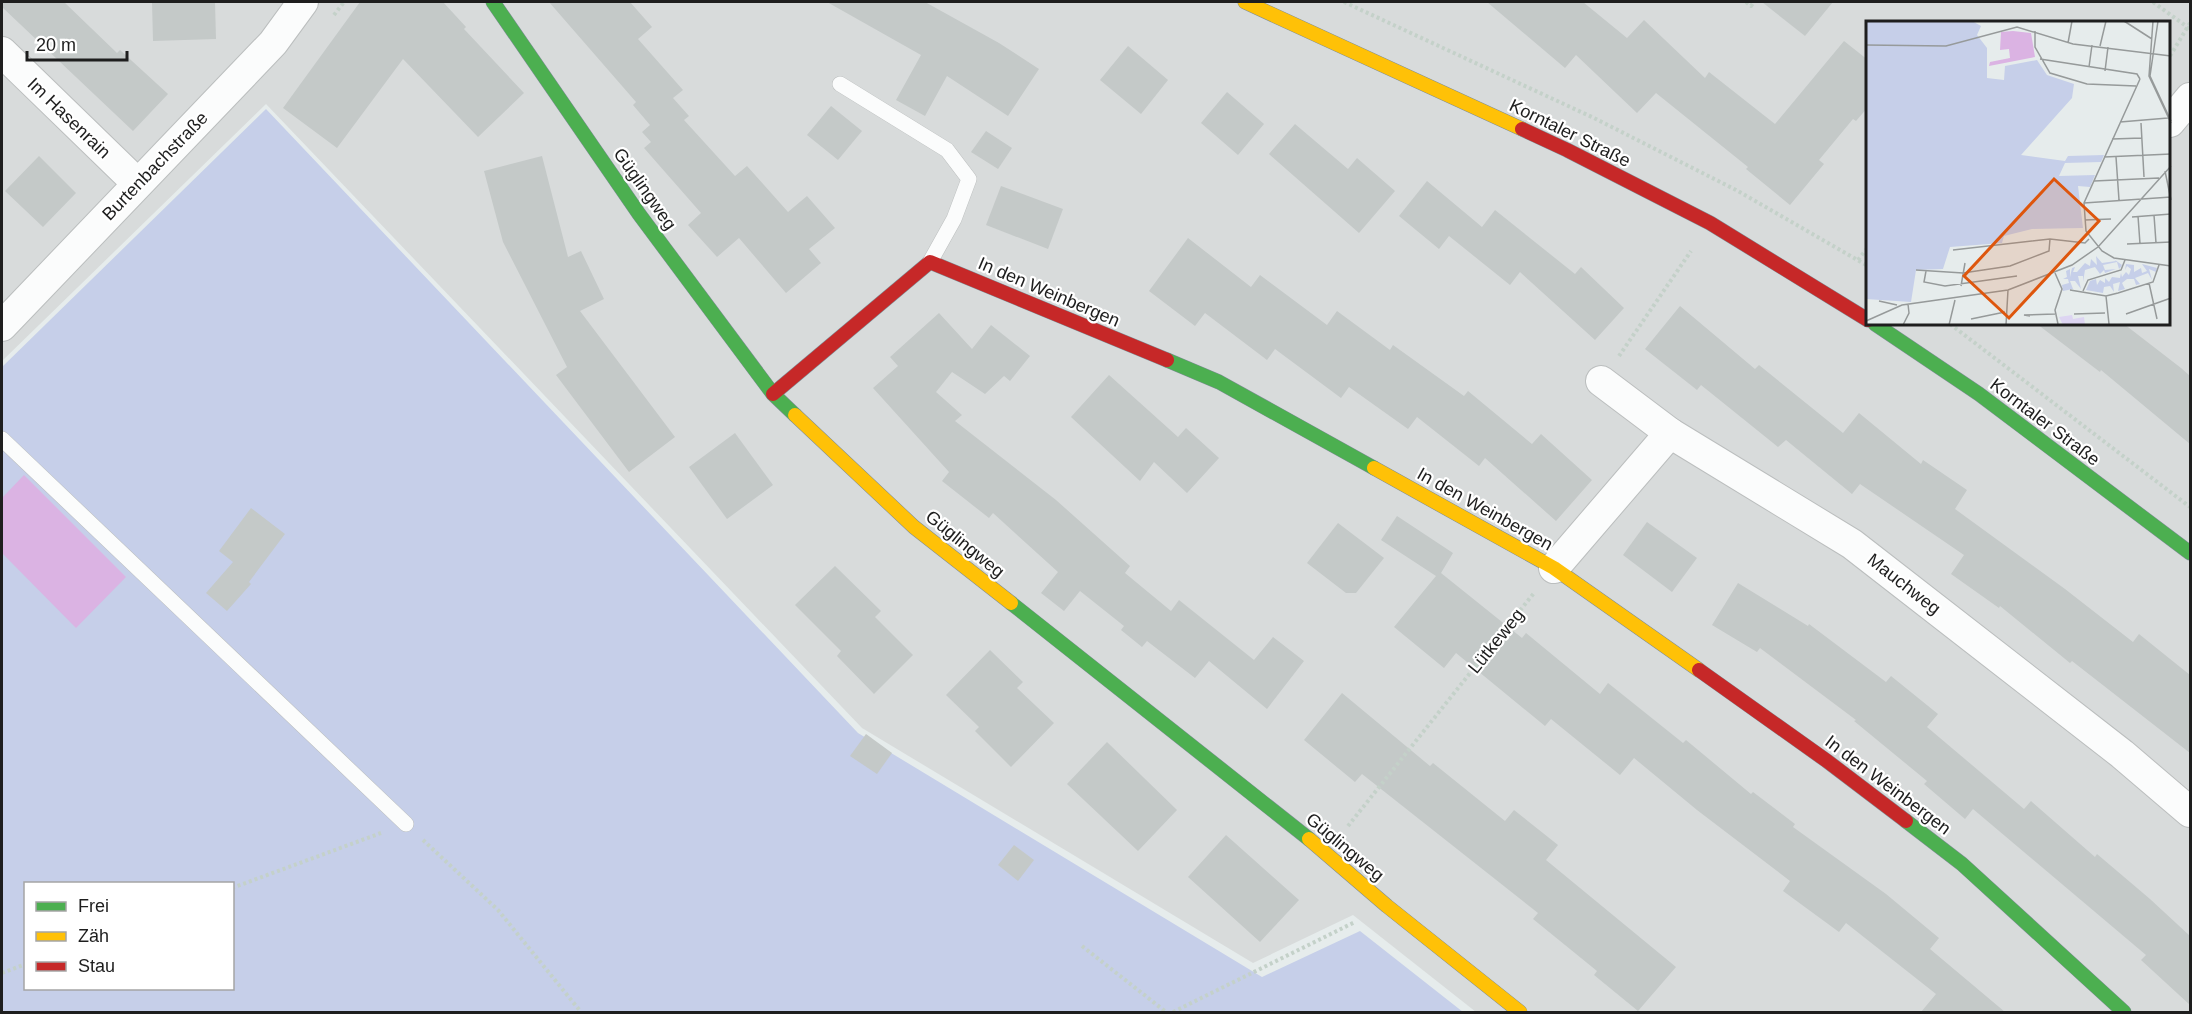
<svg xmlns="http://www.w3.org/2000/svg" width="2192" height="1014" viewBox="0 0 2192 1014" font-family="Arial,sans-serif">
	<style>
		.residential { fill: #d8dbdb; fill-rule: evenodd }
		.grass { fill: #c6cfe9; fill-rule: evenodd }
		.pitch { fill: #dbb3e3 }
		.building { fill: #c4c9c8 }
		.lines { fill: none; stroke-linecap: round; stroke-linejoin: round }
		.lane-casing { stroke: #bbbebe; stroke-width: 16 }
		.street-casing { stroke: #bbbebe; stroke-width: 32 }
		.fast-casing { stroke: #7f8e96; stroke-width: 15 }
		.slow-casing { stroke: #7f8e96; stroke-width: 15 }
		.jam-casing { stroke: #7f8e96; stroke-width: 15 }
		.path { stroke: #c4d1c9; stroke-width: 4; stroke-dasharray: 3 3; stroke-linecap: butt }
		.lane { stroke: #fbfcfc; stroke-width: 15 }
		.street { stroke: #fbfcfc; stroke-width: 30 }
		.fast { stroke: #4caf50; stroke-width: 14 }
		.slow { stroke: #ffc107; stroke-width: 14 }
		.jam { stroke: #c62828; stroke-width: 14 }
		.labels { text-anchor: middle; dominant-baseline: central; stroke-width: 4.5; stroke-linejoin: round; paint-order: stroke }
		.street-label { font-size: 18px; fill: #1e1e1e; stroke: #fff }
		.inset-road { fill: none; stroke: #969a9a; stroke-width: 1.5 }
		.view { fill: #de560d; fill-opacity: 0.15; stroke: #de560d; stroke-width: 3 }
		.inset-edge { fill: none; stroke: #1e1e1e; stroke-width: 3 }
	</style>
	<rect width="100%" height="100%" fill="#e6ecec"/>
	<path class="residential" d="M2,2H2190V1012H1476L1353,915L1253,963L862,728L266,104L2,361ZM1868,22H2170V324H1868Z"/>
	<path class="grass" d="M266,109L858,733L1262,977L1360,931L1463,1012H2V367ZM26,884H232V988H26Z"/>
	<path class="pitch" d="M24,475L126,577L76,628L2,553V498Z"/>
	<g class="building">
		<path d="M2,2H64L117,53L120,50L168,94L133,131L2,7Z"/>
		<path d="M152,2H215L216,39L153,41Z"/>
		<path d="M360,2H443L466,27L464,29L524,93L478,137L403,59L337,148L283,108Z"/>
		<path d="M549,2H630L652,27L638,39L683,90L673,98L689,116L684,120L735,176L747,166L788,212L807,196L835,228L809,249L821,263L786,293L739,238L717,257L688,225L701,213L644,148L651,142L642,132L650,125L633,105L636,102Z"/>
		<path d="M827,2H925L999,43L1039,69L1008,116L947,76L925,116L896,100L921,55Z"/>
		<path d="M1487,2H1583L1627,38L1644,20L1705,78L1709,72L1775,124L1844,41L1868,60V107L1856,121L1853,119L1819,160L1824,164L1790,205L1746,169L1748,167L1656,93L1637,113L1576,55L1565,68Z"/>
		<path d="M1762,2H1833L1805,36Z"/>
		<path d="M1128,46L1168,80L1141,114L1100,80Z"/>
		<path d="M1227,92L1264,124L1238,155L1201,123Z"/>
		<path d="M831,106L862,131L838,160L807,135Z"/>
		<path d="M1295,124L1348,169L1357,158L1395,191L1359,233L1269,154Z"/>
		<path d="M986,131L1012,148L998,169L971,152Z"/>
		<path d="M39,156L76,193L43,227L5,191Z"/>
		<path d="M542,156L568,257L581,251L604,299L580,311L675,437L629,472L556,375L567,367L503,242L484,171Z"/>
		<path d="M1427,181L1482,227L1495,210L1575,274L1581,267L1624,308L1595,340L1520,272L1510,285L1449,236L1439,249L1399,216Z"/>
		<path d="M1001,186L1063,209L1048,249L986,225Z"/>
		<path d="M1188,238L1251,287L1260,275L1327,325L1337,311L1390,350L1393,345L1464,396L1468,391L1532,444L1541,434L1592,480L1556,521L1485,458L1479,466L1417,417L1408,429L1349,387L1341,398L1275,349L1267,360L1205,313L1195,326L1149,291Z"/>
		<path d="M1680,306L1755,369L1759,365L1843,433L1859,413L1921,464L1923,460L1967,490L1955,509L2065,589L2133,642L2139,634L2190,675V753L2072,661L2070,663L2000,606L1999,608L1951,574L1964,555L1860,484L1852,494L1786,440L1778,447L1701,385L1697,390L1645,349Z"/>
		<path d="M939,313L972,349L991,325L1030,356L1010,381L1004,376L985,394L952,372L936,392L962,415L955,421L1056,500L1130,566L1125,573L1171,611L1179,600L1254,660L1273,637L1304,661L1267,709L1209,661L1195,678L1147,641L1142,647L1121,630L1124,626L1080,591L1064,611L1041,593L1058,572L993,513L989,518L942,481L949,472L873,388L898,366L890,357Z"/>
		<path d="M2037,324H2124L2181,368L2190,376V444L2101,370L2100,372Z"/>
		<path d="M1109,375L1178,437L1186,428L1219,458L1187,493L1154,462L1140,481L1071,417Z"/>
		<path d="M735,433L773,485L727,519L689,467Z"/>
		<path d="M251,508L285,534L249,582L251,584L227,611L206,593L233,562L219,551Z"/>
		<path d="M1397,516L1453,553L1441,573L1522,638L1526,633L1600,694L1608,683L1683,743L1686,740L1751,794L1753,792L1795,824L1793,827L1886,894L1939,938L1930,949L2005,1012H1921L1936,994L1846,923L1839,932L1783,891L1790,881L1697,810L1634,758L1620,775L1551,719L1545,726L1456,653L1444,668L1394,627L1436,576L1381,540Z"/>
		<path d="M1647,522L1697,558L1672,592L1623,555Z"/>
		<path d="M1338,523L1384,558L1356,593H1346L1307,563Z"/>
		<path d="M835,566L881,611L875,617L913,655L874,694L837,656L841,651L795,605Z"/>
		<path d="M1738,583L1808,626L1809,624L1886,682L1891,676L1938,714L1927,727L2024,809L2031,801L2095,857L2097,854L2150,899L2190,936V1005L2141,960L2146,955L1973,809L1965,819L1924,784L1927,781L1854,721L1856,720L1760,648L1757,652L1712,625Z"/>
		<path d="M990,650L1023,682L1017,688L1054,723L1011,767L975,731L979,727L946,695Z"/>
		<path d="M1342,693L1430,766L1433,763L1505,821L1514,810L1558,845L1546,860L1676,967L1638,1011L1594,975L1597,971L1533,919L1538,913L1362,774L1355,782L1304,740Z"/>
		<path d="M866,734L892,753L877,774L850,756Z"/>
		<path d="M1107,742L1177,810L1138,851L1067,784Z"/>
		<path d="M1226,835L1299,900L1260,942L1188,877Z"/>
		<path d="M1014,845L1034,860L1018,881L998,865Z"/>
	</g>
	<g class="lines">
		<defs>
			<g id="lane">
				<path d="M840,84L947,150L969,179L954,219L930,262"/>
				<path d="M2,439L406,824"/>
			</g>
			<g id="street">
				<path d="M2,52L137,183"/>
				<path d="M2170,122L2190,98"/>
				<path d="M2,326L273,43L303,2"/>
				<path d="M1601,381L1670,433L1852,544L2122,754L2190,812"/>
				<path d="M1554,568L1670,433"/>
			</g>
			<g id="fast">
				<path d="M493,2L639,214L773,394L795,415"/>
				<path d="M1875,324L1979,394L2190,553"/>
				<path d="M1167,360L1219,382L1374,468"/>
				<path d="M1011,603L1309,839"/>
				<path d="M1906,821L1962,864L2124,1012"/>
			</g>
			<g id="slow">
				<path d="M1245,2L1522,129"/>
				<path d="M795,415L914,527L1011,603"/>
				<path d="M1374,468L1554,568L1699,670"/>
				<path d="M1309,839L1387,906L1520,1012"/>
			</g>
			<g id="jam">
				<path d="M1522,129L1567,150L1710,223L1868,320"/>
				<path d="M773,394L930,262L1167,360"/>
				<path d="M1699,670L1827,761L1906,821"/>
			</g>
		</defs>
		<use href="#lane" class="lane-casing"/>
		<use href="#street" class="street-casing"/>
		<use href="#fast" class="fast-casing"/>
		<use href="#slow" class="slow-casing"/>
		<use href="#jam" class="jam-casing"/>
		<g class="path">
			<path d="M1344,2L1594,118L1736,190L1868,266"/>
			<path d="M1746,2L1751,6L1754,2"/>
			<path d="M2153,2L2190,29"/>
			<path d="M334,15L344,2"/>
			<path d="M2170,56L2190,23"/>
			<path d="M1858,260L1868,247"/>
			<path d="M1950,324L2190,507"/>
			<path d="M1619,356L1691,251"/>
			<path d="M1348,826L1534,593"/>
			<path d="M423,840L498,910L581,1012"/>
			<path d="M232,888L381,833"/>
			<path d="M1082,946L1166,1012"/>
			<path d="M2,973L26,964"/>
			<path d="M1173,1012L1355,922"/>
		</g>
		<use href="#lane" class="lane"/>
		<use href="#street" class="street"/>
		<use href="#fast" class="fast"/>
		<use href="#slow" class="slow"/>
		<use href="#jam" class="jam"/>
	</g>
	<g class="labels">
		<g class="street-label">
			<text transform="translate(69 118) rotate(44)">Im Hasenrain</text>
			<text transform="translate(1570 133) rotate(26)">Korntaler Straße</text>
			<text transform="translate(155 166) rotate(-46)">Burtenbachstraße</text>
			<text transform="translate(645 189) rotate(55)">Güglingweg</text>
			<text transform="translate(1049 292) rotate(23)">In den Weinbergen</text>
			<text transform="translate(2045 422) rotate(37)">Korntaler Straße</text>
			<text transform="translate(1485 509) rotate(29)">In den Weinbergen</text>
			<text transform="translate(965 544) rotate(39)">Güglingweg</text>
			<text transform="translate(1904 584) rotate(38)">Mauchweg</text>
			<text transform="translate(1496 641) rotate(-51)">Lütkeweg</text>
			<text transform="translate(1888 785) rotate(37)">In den Weinbergen</text>
			<text transform="translate(1345 847) rotate(40)">Güglingweg</text>
		</g>
	</g>
	<g transform="translate(1866 21)">
		<rect width="304" height="304" fill="#e6ecec"/>
		<path d="M0,0H106L115,5L111,14L121,27V57L138,59L139,45L171,39L181,54L208,63L206,77L155,134L199,140L202,135L238,134L235,141L199,142L193,155L229,154L224,166L212,165L217,207L166,208L138,215L136,222L84,226L77,248L50,249L45,281L0,278ZM230,235L236,242L250,240L245,236L256,244L255,246L253,248L251,241L237,244L239,249L250,248L239,252L238,249L234,253L229,246L219,249L217,261V255H212L215,268L209,260H204L207,268L197,270L196,264L203,262L202,258H197L201,256L200,250L204,248V256L206,247L209,246L207,251H211L219,242L224,245L225,238L231,244ZM260,243L268,244V251L275,247L276,252L281,250L276,243L291,247L290,251L283,248L286,259L282,252L269,257L274,263L270,264L268,258H261L256,262L259,268L252,270L254,261L247,263L248,271L244,265L238,266L237,272L220,269L224,260L230,258L231,264L234,259L239,262V257L243,261L246,256L254,257L255,252L256,256L260,251L263,254L265,248L261,245L259,249Z" fill="#c6cfe9"/>
		<path d="M206,294L207,298L218,296L219,304H197L193,296Z" fill="#ddd5f2"/>
		<path d="M147,10L165,12L169,36L123,45L124,41L144,37L143,28L134,29L135,11Z" fill="#dbb3e3"/>
		<path class="inset-road" d="M258,0L286,18M287,0L283,55L305,102M292,0L284,55L305,100M169,10V26L184,52L221,63L270,65M202,22L206,0M0,24L80,25L151,6L207,23L305,35M234,25L240,0M174,38L271,53L274,58M223,46L226,24M239,50L242,26M274,58L218,182L220,210L236,230L248,237L305,245M254,101L302,97M275,102L278,156M246,118L276,117M238,136L305,133M250,136L253,179M299,150L305,179M228,160L293,157M218,182L305,176M288,194L290,222M272,195L274,223M266,196L305,193M219,199L245,198M261,223L305,221M87,229L184,218L219,222L223,218M50,249L97,252L144,245L183,230L184,218M60,250L58,261L79,265L151,255M189,252L196,268L189,289L192,303M283,262L291,298M95,265L99,242M204,269L240,275L252,272L287,261L293,244M217,270L222,259L255,249L259,239M240,275L243,303M13,280L31,284M208,293L239,292M260,293L305,277M164,295L158,294L189,293M105,298L139,291M0,300L36,284L142,269L206,244L232,226L305,145M37,304L43,292L42,283M83,304L89,279M140,304L142,269"/>
		<path class="view" d="M188,158L233,200L143,297L98,255Z"/>
		<rect width="304" height="304" class="inset-edge"/>
	</g>
	<rect width="2192" height="1014" fill="none" stroke="#1e1e1e" stroke-width="6"/>
	<rect x="24" y="882" width="210" height="108" fill="#ffffff" stroke="#a5a5a5" stroke-width="1.5"/>
	<rect x="36" y="902" width="30" height="9" fill="#4caf50" stroke="#a5a5a5" stroke-width="1.5"/>
	<text x="78" y="912" font-size="18" fill="#1e1e1e">Frei</text>
	<rect x="36" y="932" width="30" height="9" fill="#ffc107" stroke="#a5a5a5" stroke-width="1.5"/>
	<text x="78" y="942" font-size="18" fill="#1e1e1e">Zäh</text>
	<rect x="36" y="962" width="30" height="9" fill="#c62828" stroke="#a5a5a5" stroke-width="1.5"/>
	<text x="78" y="972" font-size="18" fill="#1e1e1e">Stau</text>
	<path d="M27 51v9h100v-9" fill="none" stroke="#1e1e1e" stroke-width="3"/>
	<text x="36" y="51" font-size="18" fill="#1e1e1e" stroke="#ffffff" stroke-width="4.5" paint-order="stroke">20 m</text>
</svg>
